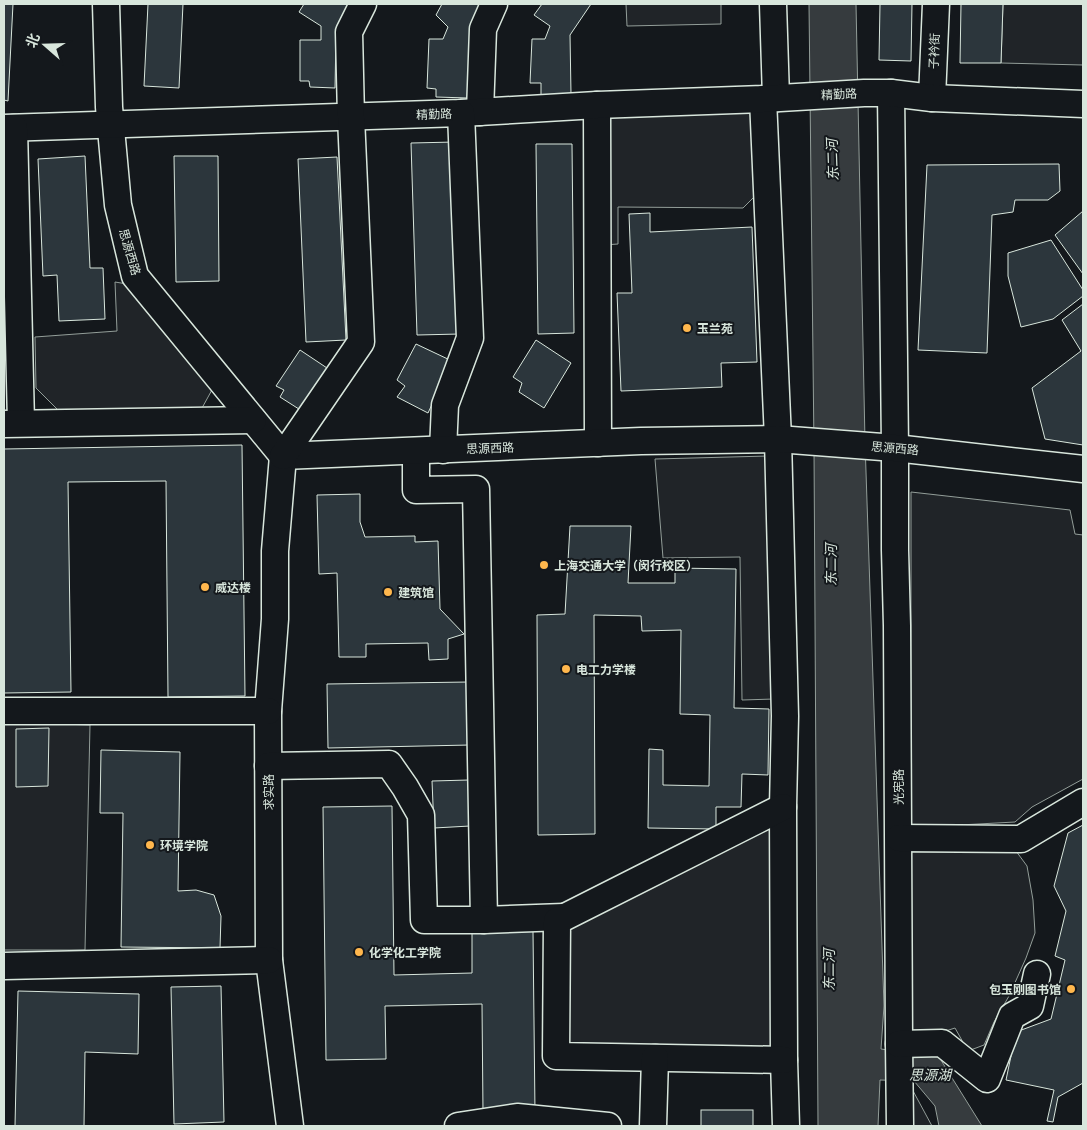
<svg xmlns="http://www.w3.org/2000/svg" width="1087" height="1130" viewBox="0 0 1087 1130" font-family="'Open Sans','Noto Sans SC',sans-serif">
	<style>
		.green { fill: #202428; stroke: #939e99 }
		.water { fill: #363b3e; stroke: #939e99 }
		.building { fill: #2c363c; stroke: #d8e6dc }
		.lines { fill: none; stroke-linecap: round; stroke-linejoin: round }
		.minor-casing { stroke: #d8e6dc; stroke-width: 29 }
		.minor { stroke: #14181c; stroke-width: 26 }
		.poi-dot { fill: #ffb74d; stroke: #14181c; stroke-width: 2 }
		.labels { text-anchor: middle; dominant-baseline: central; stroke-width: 4; stroke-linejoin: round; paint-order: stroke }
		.street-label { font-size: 12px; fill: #d8e6dc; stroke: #14181c }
		.poi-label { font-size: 12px; font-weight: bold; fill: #d8e6dc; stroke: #14181c; text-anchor: start }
		.water-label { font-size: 14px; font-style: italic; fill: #d8e6dc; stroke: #14181c }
	</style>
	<rect width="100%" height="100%" fill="#14181c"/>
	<g class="green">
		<path d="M626,4H721V24L627,26Z"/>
		<path d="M1003,4H1083V65L1001,63Z"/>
		<path d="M756,109L759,192L743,208L618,207V244L604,245L601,113Z"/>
		<path d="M115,282L127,284L213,388L202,408L58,410L36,388L35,337L117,331Z"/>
		<path d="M768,456L774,699L742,700L740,557L663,558L655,459Z"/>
		<path d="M911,492L1070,510L1075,534L1083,535V779L1032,807L1015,822L941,826H911Z"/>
		<path d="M4,722L90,725L85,950H4Z"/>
		<path d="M783,807L784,1049L557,1047V929Z"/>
		<path d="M1016,851L1027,866L1033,900L1035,933L1026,958L1009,996L994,1022L984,1045L968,1051L955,1028L930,1036L910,1037V852Z"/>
		<path d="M912,1089L932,1126H910Z"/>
	</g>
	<path class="water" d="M809,4H856L865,442L884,1006L881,1049L939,1057L982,1126H939L935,1106L914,1081L880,1080L878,1126H818L814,448Z"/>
	<g class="building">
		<path d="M4,4H13L8,101L4,100Z"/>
		<path d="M148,4H183L179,88L144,86Z"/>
		<path d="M304,4H356L336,36L335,88L310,87L309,81H300V40H321V26L299,12Z"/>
		<path d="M442,4H487L468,98L436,97V89L427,88L429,39H443L448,27L436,15Z"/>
		<path d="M542,4H591L570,35L571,94L541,95V83H530L532,39H545L550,26L534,15Z"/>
		<path d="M880,4H912L911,61L879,60Z"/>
		<path d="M961,4H1003L1001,63H960Z"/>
		<path d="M455,142L460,334L417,335L411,143Z"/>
		<path d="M536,144H572L574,333L538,334Z"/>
		<path d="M85,156L90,268H103L105,319L59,321L57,275L43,276L38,159Z"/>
		<path d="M174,156H218L219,281L176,282Z"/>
		<path d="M337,157L346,340L306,342L298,159Z"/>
		<path d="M1059,164L1060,191L1048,200H1015L1013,212L992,215L987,353L918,350L927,165Z"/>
		<path d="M1083,211V274L1055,235Z"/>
		<path d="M650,213V232L752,227L757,362L721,363L722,387L621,391L617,293H632L629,214Z"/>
		<path d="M1051,240L1083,290V296L1053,319L1021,327L1008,276V253Z"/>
		<path d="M1083,304V445L1045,439L1032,388L1081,351L1062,320Z"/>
		<path d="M536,340L571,363L544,408L519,392L522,383L513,377Z"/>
		<path d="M416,344L452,361L428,413L397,397L405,386L397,380Z"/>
		<path d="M300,350L330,370L302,411L280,397L284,390L276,386Z"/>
		<path d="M242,445L245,696L168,697L166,481L68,482L71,692L4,693V449Z"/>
		<path d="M360,494V522L365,537L415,536V542L438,541L440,609L464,634L448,639V659L429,660L428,643L366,644V657H339L337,573L319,574L317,495Z"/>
		<path d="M570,526H631L628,583H675V568L736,569L734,708L769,709L768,775L742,774L741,807H716V829L648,828L649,749L663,750V785L709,786L710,715L680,714L681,630L642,631L641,616L594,615L595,834L538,835L537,615L565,614Z"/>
		<path d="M469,682L470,745L328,748L327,684Z"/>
		<path d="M49,728L48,786L16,787V729Z"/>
		<path d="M101,750L180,752L178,891L196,890L214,895L221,916L220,948L121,947L123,813H100Z"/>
		<path d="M469,780L470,826L434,828L432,781Z"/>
		<path d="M392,806L394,975L472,973V931H533L535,1113H483L482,1004L385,1006L386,1059L326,1060L323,807Z"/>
		<path d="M1083,825V1083L1058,1097L1053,1122L1047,1121L1054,1090L1006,1080L1016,1032L1051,1019L1065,960L1055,956L1066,911L1054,886L1068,833Z"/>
		<path d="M221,986L224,1122L174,1124L171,987Z"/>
		<path d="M18,991L139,994L138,1054L85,1052L84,1126H15Z"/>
		<rect x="701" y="1110" width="52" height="16"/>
	</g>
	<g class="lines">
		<defs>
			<g id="minor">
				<path d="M106,4L109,107L118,205L135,276L283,456"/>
				<path d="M773,4L776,98"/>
				<path d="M891,93L895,448V550L897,626L899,1044L900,1126"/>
				<path d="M932,98L936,4"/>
				<path d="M763,99L778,439L785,716L783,807L784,1060L786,1126"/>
				<path d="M597,105L598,443"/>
				<path d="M480,112L483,29L494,4"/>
				<path d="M4,128L461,113L597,105L763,99L864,93H891L932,98L1083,104"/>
				<path d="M14,128L21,423"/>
				<path d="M4,424L253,420"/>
				<path d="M443,450L445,405L470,338L461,113"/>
				<path d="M416,451V490L476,489L484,920"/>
				<path d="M283,456L641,441L778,439L895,448L1083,469"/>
				<path d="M283,456L275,551V619L268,711L269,960L290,1126"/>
				<path d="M283,456L361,342L351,117L349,32L363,4"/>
				<path d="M4,711H268"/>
				<path d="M268,766L389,764L405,787L421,815L424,920H484L564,917"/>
				<path d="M783,807L557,921L556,1056L784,1060"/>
				<path d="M899,838L1021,839L1083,802"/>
				<path d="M4,966L269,960"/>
				<path d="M899,1044L942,1043L987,1079L1012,1016L1030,1006L1037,974"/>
				<path d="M458,1126L517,1117L608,1126"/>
				<path d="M653,1126L655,1058"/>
			</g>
		</defs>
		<use href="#minor" class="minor-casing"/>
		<use href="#minor" class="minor"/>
	</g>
	<g class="poi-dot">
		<circle cx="687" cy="328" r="5"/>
		<circle cx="544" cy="565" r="5"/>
		<circle cx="205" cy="587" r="5"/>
		<circle cx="388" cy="592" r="5"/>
		<circle cx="566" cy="669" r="5"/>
		<circle cx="150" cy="845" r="5"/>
		<circle cx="359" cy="952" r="5"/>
		<circle cx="1071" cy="989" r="5"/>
	</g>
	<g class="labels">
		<g class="street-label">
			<text transform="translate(934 51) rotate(-88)">子衿街</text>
			<text transform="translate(839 94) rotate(-3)">精勤路</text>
			<text transform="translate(434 114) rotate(-2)">精勤路</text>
			<text transform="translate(130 252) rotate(74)">思源西路</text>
			<text transform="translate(490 448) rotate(-2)">思源西路</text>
			<text transform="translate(895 448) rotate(5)">思源西路</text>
			<text transform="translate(898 787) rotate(-90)">光宪路</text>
			<text transform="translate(268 792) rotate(-90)">求实路</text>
		</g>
		<g class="poi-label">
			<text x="697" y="328">玉兰苑</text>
			<text x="554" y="565">上海交通大学（闵行校区）</text>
			<text x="215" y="587">威达楼</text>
			<text x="398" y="592">建筑馆</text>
			<text x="576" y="669">电工力学楼</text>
			<text x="160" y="845">环境学院</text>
			<text x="369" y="952">化学化工学院</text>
			<text x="1061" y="989" text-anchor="end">包玉刚图书馆</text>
		</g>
		<g class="water-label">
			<text transform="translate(832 160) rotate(-92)">东二河</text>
			<text transform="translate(830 565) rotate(-90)">东二河</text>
			<text transform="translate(828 970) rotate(-90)">东二河</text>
			<text x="930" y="1074">思源湖</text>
		</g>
	</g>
	<rect width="1087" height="1130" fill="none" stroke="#d8e6dc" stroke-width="10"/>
	<g transform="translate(45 45) rotate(290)" stroke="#14181c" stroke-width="4" paint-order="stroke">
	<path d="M0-4L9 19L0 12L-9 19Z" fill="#d8e6dc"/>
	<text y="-8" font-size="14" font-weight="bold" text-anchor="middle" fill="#d8e6dc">北</text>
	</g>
</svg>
